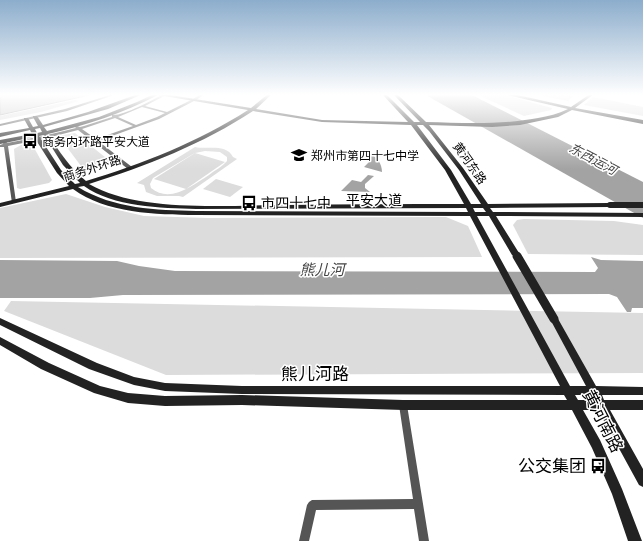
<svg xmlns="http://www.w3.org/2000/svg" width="643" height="541" viewBox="0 0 643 541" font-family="'PT Sans Narrow','Noto Sans SC',sans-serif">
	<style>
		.green { fill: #dcdcdc; fill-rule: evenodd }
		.water { fill: #a3a3a3 }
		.building { fill: #c4c4c4; stroke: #999 }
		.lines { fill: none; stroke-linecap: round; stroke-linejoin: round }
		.street { fill: #555; fill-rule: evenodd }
		.secondary { fill: #222; fill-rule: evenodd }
		.secondary-bridge-far1 { stroke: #222; stroke-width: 6 }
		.secondary-bridge { stroke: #222; stroke-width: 9 }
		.labels { text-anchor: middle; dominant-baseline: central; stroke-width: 3; stroke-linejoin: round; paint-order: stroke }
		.far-poi-label { font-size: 12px; fill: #000; stroke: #fff; text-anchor: start }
		.far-street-label { font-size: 12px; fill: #000; stroke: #fff }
		.far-water-label { font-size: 13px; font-style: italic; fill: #444; stroke: #fff }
		.street-label { font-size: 14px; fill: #000; stroke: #fff }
		.poi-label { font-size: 14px; fill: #000; stroke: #fff; text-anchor: start }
		.water-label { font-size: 15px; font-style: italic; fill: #444; stroke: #fff }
		.near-street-label { font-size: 17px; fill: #000; stroke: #fff }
		.near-poi-label { font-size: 17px; fill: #000; stroke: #fff; text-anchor: end }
	</style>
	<rect width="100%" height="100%" fill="#fff"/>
	<g class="green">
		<path d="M476,94H501L552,108L551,110L524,116Z"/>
		<path d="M533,94H570L574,95L568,101Z"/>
		<path d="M593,97L643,107V116L584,105Z"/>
		<path d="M75,100L79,101L41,112L0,120V116Z"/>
		<path d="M75,133L111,162V164L91,171L84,170L60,138L63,135Z"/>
		<path d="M28,144L33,146L52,180L49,183L20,189L17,188L14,149L21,145Z"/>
		<path d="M195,147C207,150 226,143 233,157L237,159L183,197L179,196H157L146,192L144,185L137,183ZM205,151L220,152L227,157V161C222,167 215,170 209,175C193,185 170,204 151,188L150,184L153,178L193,154L195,153L154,179L186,189L225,162L195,153Z"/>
		<path d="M216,179L243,187L230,197L203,189Z"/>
		<path d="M66,194L105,207L144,216L208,218L446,217L468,226L482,257L0,258V208Z"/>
		<path d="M524,219L614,221L643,225V255L528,254L513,225L517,220Z"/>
		<path d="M11,301L643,313V373L166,375L4,311Z"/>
	</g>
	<g class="water">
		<path d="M424,94H470L643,182V218Z"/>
		<path d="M369,154C377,156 382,164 382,172L364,167L371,160L364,158Z"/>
		<path d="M368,175L374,176L365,184V188L370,192L341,191L352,180L361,182Z"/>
		<path d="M591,257L601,260L643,261V308H632L631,312H627L617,297L609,294L123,295L90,298H0V260L117,261L139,266L175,271L595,272L598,268Z"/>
	</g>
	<path class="building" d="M0,94H90V95L0,115Z"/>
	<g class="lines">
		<g class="street">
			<path d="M113,94H117L67,111L0,126V124L65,109Z"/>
			<path d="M164,94H168L145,106L167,112L193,99L201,94H205L196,100L159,119L98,141L132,167V169H128L78,130L43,139L8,146L16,202V203H12L4,147H0V145L3,144L4,141H6L7,143C30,139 53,134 76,128L75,127L77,126L80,127L84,126L112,117V115C124,116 152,100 164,94ZM142,107L165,113L157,117L136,125L118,117ZM115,118L133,126L96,139L82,129Z"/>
			<path d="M403,401L406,403L407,405L429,541H419L414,509L316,510L309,541H299L307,505L309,502L312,500L413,499L399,405L400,403Z"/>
		</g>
		<path class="secondary" d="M138,94H143L108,109L44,127L47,131L99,117L137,102L154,94H164L251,108L268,94H272L256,109L322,120L408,122L382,94H386L414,122H420L393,94H397L426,122C464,123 501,125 538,118C548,116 558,114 568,109L507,95V94H513L571,107L590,94H594L575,108L643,120V124L572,110L558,117L520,125L492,127L429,125L463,168L488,204L610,203L613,205L610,207L490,208L493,212L643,213V217L496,216L519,253L515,255H512L489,216H477L570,386H586L550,319L551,317H557L596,386L643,387V395H602L604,400H643V410H610L643,469V487L639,485L598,410H583L600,440L622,489L642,541H628L612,494L592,448L572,410H403L242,405L165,406L128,403L94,393L41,369L0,345V337L49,363L100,386L128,393L165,396L242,395L403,400H567L564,395L242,394L165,391L134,385L89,369L0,325V318L97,363L134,377L165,383L242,386H560L470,216L196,215C157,215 105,213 73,189L0,207V203L69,186L57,173L34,137L0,144V140L32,134L30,130L0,137V133L29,128L24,119V118H28L33,127L38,126L33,117V116H37L43,125L88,112ZM158,95L248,110C198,142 142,164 86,181C70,168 59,151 48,134C87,125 123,113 158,95ZM253,111L322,122L411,125L445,170L464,204C404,204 343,204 283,205C226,205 139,213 89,184C146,166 203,144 253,111ZM417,125H423L429,131L459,170L481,204H471L451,170ZM40,128L42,132L37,133L35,129ZM44,135L63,165L80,183L75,184L61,170L39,136ZM84,186C113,207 161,208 196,209L466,208L468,212L196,211C156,210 114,209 78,187ZM473,208H483L486,212H475ZM575,395H590L593,400H578Z"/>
		<g class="secondary-bridge-far1">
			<path d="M610,205H643"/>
			<path d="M515,253L518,257"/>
		</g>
		<path class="secondary-bridge" d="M517,256L554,319"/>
	</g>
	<linearGradient id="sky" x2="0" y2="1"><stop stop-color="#8cadcc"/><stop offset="0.56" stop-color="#fff"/><stop offset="1" stop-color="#fff" stop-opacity="0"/></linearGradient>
	<rect width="643" height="169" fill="url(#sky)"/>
	<defs>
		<symbol id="bus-bare" viewBox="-9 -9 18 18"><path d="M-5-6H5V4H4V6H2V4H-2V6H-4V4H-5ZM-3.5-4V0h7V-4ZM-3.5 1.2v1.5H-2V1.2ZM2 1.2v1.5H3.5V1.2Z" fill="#000" stroke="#fff" stroke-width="2.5" paint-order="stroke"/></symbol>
		<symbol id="school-bare" viewBox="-9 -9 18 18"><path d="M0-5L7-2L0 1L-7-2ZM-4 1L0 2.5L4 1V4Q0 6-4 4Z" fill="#000" stroke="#fff" stroke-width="2.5" paint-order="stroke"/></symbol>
	</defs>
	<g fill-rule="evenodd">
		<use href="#bus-bare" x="19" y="130" width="22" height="22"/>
		<use href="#school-bare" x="288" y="144" width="22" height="22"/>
		<use href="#bus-bare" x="238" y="192" width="22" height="22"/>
		<use href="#bus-bare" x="587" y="455" width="22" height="22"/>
	</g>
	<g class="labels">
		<g class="far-poi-label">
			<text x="42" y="141">商务内环路平安大道</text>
			<text x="311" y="155">郑州市第四十七中学</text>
		</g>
		<g class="far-street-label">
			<text transform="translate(470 163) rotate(55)">黄河东路</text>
			<text transform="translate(92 168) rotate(-18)">商务外环路</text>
		</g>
		<g class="far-water-label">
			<text transform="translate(593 159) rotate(28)">东西运河</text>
		</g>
		<g class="street-label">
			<text x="374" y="200">平安大道</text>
		</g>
		<g class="poi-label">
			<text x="261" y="203">市四十七中</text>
		</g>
		<g class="water-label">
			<text x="322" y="269">熊儿河</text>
		</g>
		<g class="near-street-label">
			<text x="315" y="374">熊儿河路</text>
			<text transform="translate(603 421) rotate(63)">黄河南路</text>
		</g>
		<g class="near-poi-label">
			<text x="586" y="466">公交集团</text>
		</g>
	</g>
</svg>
